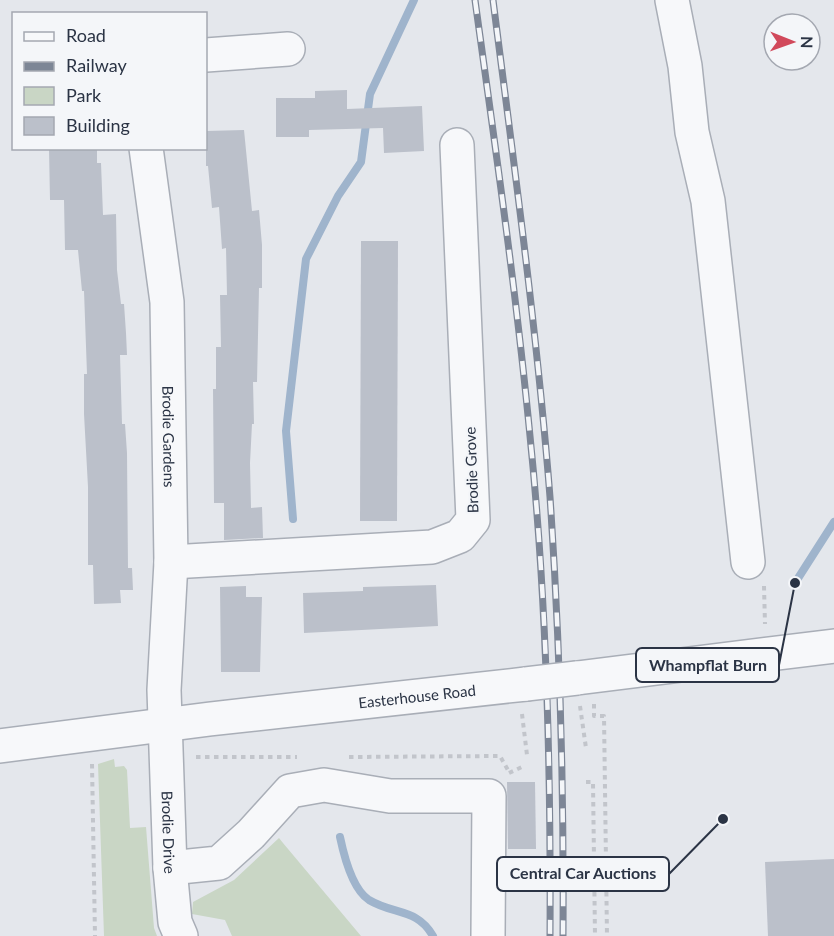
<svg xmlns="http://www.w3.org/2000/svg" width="834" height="936" viewBox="0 0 834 936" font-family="Lato,sans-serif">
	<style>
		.green { fill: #c9d6c5 }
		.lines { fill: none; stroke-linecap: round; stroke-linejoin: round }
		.stream { stroke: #9fb4cc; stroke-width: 8 }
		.building { fill: #bbc0ca }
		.minor-casing { stroke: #a9aeb7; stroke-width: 36 }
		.path { stroke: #c2c5cb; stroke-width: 4; stroke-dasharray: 4.5 4.5; stroke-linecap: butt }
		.minor { stroke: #f7f8fa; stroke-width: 33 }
		.rail-casing { stroke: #7d8696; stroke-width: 7 }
		.rail { stroke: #f4f6f9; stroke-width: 4.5; stroke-dasharray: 14; stroke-linecap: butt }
		.minor-bridge-casing { stroke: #a9aeb7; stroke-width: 36; stroke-linecap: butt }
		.minor-bridge { stroke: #f7f8fa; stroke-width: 33 }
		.labels { text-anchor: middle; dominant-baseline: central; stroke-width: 4.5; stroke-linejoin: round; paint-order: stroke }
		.street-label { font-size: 15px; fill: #2b3445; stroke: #f4f6f9 }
		.leader { fill: none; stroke: #2b3445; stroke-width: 2 }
		.callout-dot { fill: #2b3445; stroke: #f4f6f9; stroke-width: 2 }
		.callout { fill: #f4f6f9; stroke: #2b3445; stroke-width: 2 }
		.callout-label { font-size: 16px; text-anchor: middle; font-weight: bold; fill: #2b3445 }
	</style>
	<rect width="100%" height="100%" fill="#e4e7ec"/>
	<g class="green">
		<path d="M114,759L115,767L124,766L127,770L130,828L146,827L154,928L157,936H104L98,764Z"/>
		<path d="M279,838L283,843L361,936H232L225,920L192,914L193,902L234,880Z"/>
	</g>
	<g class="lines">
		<g class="stream">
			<path d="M293,519L286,431L306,259L338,196L361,162L370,94L414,0"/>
			<path d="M795,583L834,522"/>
			<path d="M340,837C344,856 352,889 369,900C394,915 417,908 433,936"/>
		</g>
	</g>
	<g class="building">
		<path d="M347,90V109L422,106L424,151L384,153L383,128L309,130V137H276V98H315V91Z"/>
		<path d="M244,130L252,211L259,210L262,245V288H259L257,382H253L254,424H252L250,463L251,508L262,507L263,538L224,540V503H214L213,389H216V347H221L220,295H227L226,248L222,249L219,207L212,208L208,166H206V131Z"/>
		<path d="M49,148H97V163H101L103,215L116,214L117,270L121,304H124L126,333L127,355H120L122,424H125L127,453L128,568H132L133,590H120L121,603L94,604L93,565H88V487L84,414V374H87L84,291H82L78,250H65L64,200H50Z"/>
		<path d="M361,241H398L397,521H360Z"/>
		<path d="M436,585L438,626L304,633L303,593L363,591V587Z"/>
		<path d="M246,586V597H262L260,672H221L220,587Z"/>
		<path d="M507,782H535L536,849H508Z"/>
		<path d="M834,859V936H768L765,862Z"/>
	</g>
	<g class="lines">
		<defs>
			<g id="minor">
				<path d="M672,0L685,66L692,132L708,201L748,562"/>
				<path d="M206,55L288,49"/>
				<path id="s1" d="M146,148L167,302L171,562L164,690L170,868L175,922L181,936"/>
				<path d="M171,562L432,547L460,536L473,520L457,145"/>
				<path d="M577,678L834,646"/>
				<path id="s2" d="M0,746L210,719L526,684"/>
				<path d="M170,868L219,863L251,834L290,791L324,785L390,796H489L488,936"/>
			</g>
		</defs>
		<use href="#minor" class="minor-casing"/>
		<g class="path">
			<path d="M764,586L765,624"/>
			<path d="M594,704V716H604L607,936"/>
			<path d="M580,706L586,748"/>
			<path d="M522,714L527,755"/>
			<path d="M196,757H297"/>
			<path d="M349,757L500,756L509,772"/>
			<path d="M92,764L95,936"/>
			<path d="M509,773L524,766"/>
			<path d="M586,782H593L595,936"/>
		</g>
		<use href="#minor" class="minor"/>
		<defs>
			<g id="rail">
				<path d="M475,0C495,145 516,290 530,436C547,602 551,769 550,936"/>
				<path d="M493,0C514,165 537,331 550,497C560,644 564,789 563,936"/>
			</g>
		</defs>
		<use href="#rail" class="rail-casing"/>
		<use href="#rail" class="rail"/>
		<defs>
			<path id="minor-bridge" d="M526,684L577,678"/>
		</defs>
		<use href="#minor-bridge" class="minor-bridge-casing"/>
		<use href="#minor-bridge" class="minor-bridge"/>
	</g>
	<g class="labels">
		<g class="street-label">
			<text stroke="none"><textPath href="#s1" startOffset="290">Brodie Gardens</textPath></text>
			<text transform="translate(471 470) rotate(-92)">Brodie Grove</text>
			<text stroke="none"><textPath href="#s2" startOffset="420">Easterhouse Road</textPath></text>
			<text stroke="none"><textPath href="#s1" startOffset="686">Brodie Drive</textPath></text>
		</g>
	</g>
	<path class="leader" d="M795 583L779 665M723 819L669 874"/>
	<g class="callout-dot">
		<circle cx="795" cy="583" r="6"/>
		<circle cx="723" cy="819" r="6"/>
	</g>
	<g class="callout">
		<rect x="636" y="648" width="143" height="34" rx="6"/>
		<rect x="497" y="857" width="172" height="34" rx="6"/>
	</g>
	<g class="callout-label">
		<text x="708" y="671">Whampflat Burn</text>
		<text x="583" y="879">Central Car Auctions</text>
	</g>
	<rect x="12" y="12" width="195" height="138" fill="#f4f6f9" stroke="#a4a8b1" stroke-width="1.5"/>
	<rect x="24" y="32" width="30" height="9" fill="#f7f8fa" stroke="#a4a8b1" stroke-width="1.5"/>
	<text x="66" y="42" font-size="18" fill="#2b3445">Road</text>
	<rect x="24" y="62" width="30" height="9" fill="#7d8696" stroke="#a4a8b1" stroke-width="1.5"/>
	<text x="66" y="72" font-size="18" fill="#2b3445">Railway</text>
	<rect x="24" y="87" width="30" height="18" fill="#c9d6c5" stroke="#a4a8b1" stroke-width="1.5"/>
	<text x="66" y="102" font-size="18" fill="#2b3445">Park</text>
	<rect x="24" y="117" width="30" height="18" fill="#bbc0ca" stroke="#a4a8b1" stroke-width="1.5"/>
	<text x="66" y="132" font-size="18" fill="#2b3445">Building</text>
	<g transform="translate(792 42) rotate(91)"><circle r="28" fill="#f4f6f9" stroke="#a4a8b1" stroke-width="1.5"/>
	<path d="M0-4.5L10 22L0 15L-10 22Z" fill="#d1495b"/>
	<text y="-9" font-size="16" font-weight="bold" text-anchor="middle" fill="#2b3445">N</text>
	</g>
</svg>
